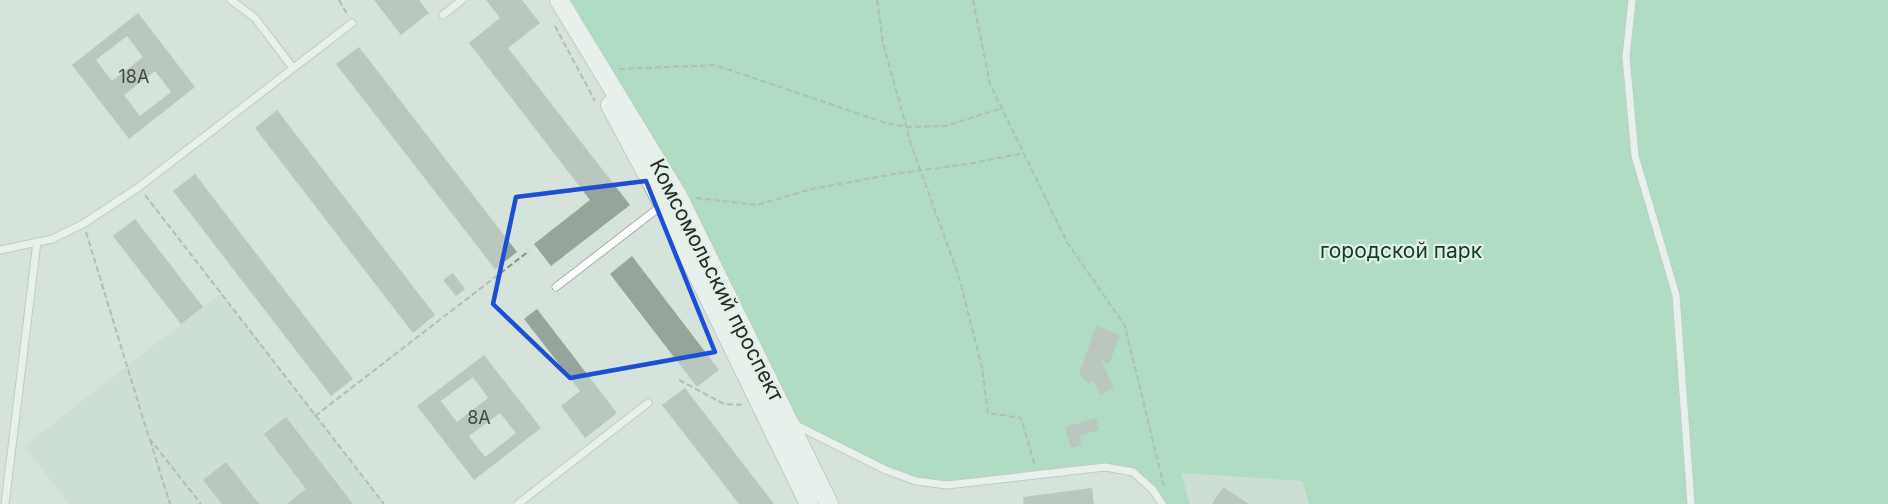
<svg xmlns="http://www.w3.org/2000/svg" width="1888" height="504" viewBox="0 0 1888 504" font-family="Inter,sans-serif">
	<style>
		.built { fill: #c4d8cc }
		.green { fill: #82d3a6 }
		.building { fill: #97a49c; fill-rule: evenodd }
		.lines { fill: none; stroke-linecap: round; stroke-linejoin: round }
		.lane-casing { stroke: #a3b0a8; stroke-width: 9 }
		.secondary-casing { stroke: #a3b0a8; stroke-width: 20 }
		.path { stroke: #87918a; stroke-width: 2; stroke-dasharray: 6 3; stroke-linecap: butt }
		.lane { stroke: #fff; stroke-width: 7 }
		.secondary { stroke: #fff; stroke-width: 18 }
		.marked { fill: none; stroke: #1d4ed8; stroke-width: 4.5; stroke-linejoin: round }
		.labels { text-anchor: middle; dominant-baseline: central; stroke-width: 4.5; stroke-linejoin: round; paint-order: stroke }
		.number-label { font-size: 18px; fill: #414844 }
		.park-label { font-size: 21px; fill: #123c27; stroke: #e2f0e8 }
		.street-label { font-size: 21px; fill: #242926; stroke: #e2f0e8 }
	</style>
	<rect width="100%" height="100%" fill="#d5e3da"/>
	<g class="built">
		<path d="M221,293L384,504H69L24,446Z"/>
		<path d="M1181,473L1302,481L1309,504H1190Z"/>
	</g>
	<path class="green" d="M559,0H1888V504H1309L1302,481L1181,473L1190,504H1162L1133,472L1105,467L947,485L916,481L789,422Z"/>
	<g class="building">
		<path d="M374,0H419L429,13L401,35Z"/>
		<path d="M486,0H522L540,23L508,48L630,205L551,266L534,244L590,200L469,43L500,18Z"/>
		<path d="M138,13L195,87L129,139L72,65ZM127,36L143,57L112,81L96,60ZM155,71L171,92L140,116L124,95Z"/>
		<path d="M359,47L517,252L495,269L336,64Z"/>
		<path d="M277,110L435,315L413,333L255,128Z"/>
		<path d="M195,174L353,379L331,396L173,191Z"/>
		<path d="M135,219L203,307L181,324L113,236Z"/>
		<path d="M632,256L719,370L697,387L610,274Z"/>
		<path d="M453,273L465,289L456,296L443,280Z"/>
		<path d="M537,309L617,413L585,438L561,406L580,391L524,319Z"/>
		<path d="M1096,326L1120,335L1109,364L1101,360L1114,388L1100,395L1093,380L1089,384L1079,374Z"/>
		<path d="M484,355L541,428L474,480L417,406ZM473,377L488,398L457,422L441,401ZM500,413L516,433L485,457L469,436Z"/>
		<path d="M685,388L774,504H739L662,405Z"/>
		<path d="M286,417L353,504H287L306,489L264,434Z"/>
		<path d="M1096,418L1099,430L1079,436L1082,445L1071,448L1065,427Z"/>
		<path d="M226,462L259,504H222L203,480Z"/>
		<path d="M1223,487L1249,504H1212Z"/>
		<path d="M1092,488L1094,504H1024L1023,497Z"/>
	</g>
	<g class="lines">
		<defs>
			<g id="lane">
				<path d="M231,0L255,18L293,68"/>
				<path d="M1632,0L1626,57L1635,156L1676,295L1691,504"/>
				<path d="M443,15L462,0"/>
				<path d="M0,250L52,239L83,224L139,187L352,23"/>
				<path d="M556,287L661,206"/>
				<path d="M794,424L886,470L916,481L947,485L1105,467L1133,472L1153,490L1162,504"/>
				<path d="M5,504L37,242"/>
				<path d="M518,504L648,403"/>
			</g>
			<g id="secondary">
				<path d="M559,0L678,196L829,504"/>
				<path d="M610,105L663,204L809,504"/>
			</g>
		</defs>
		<use href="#lane" class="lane-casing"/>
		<use href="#secondary" class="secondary-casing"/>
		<g class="path">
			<path d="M339,0L348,16"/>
			<path d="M877,0L883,43L911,144L959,277L982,368L988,413L1021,418L1035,466"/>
			<path d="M973,0L990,84L1067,242L1125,326L1164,487"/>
			<path d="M555,26L595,101"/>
			<path d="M619,69L715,65L886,123L907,127L946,126L1002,108"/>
			<path d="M145,195L384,504"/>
			<path d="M696,198L757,205L812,189L900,173L968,164L1024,153"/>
			<path d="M86,232L149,438L201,504"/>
			<path d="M679,380L724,404L745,405"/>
			<path d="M315,416L529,251"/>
			<path d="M150,440L170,504"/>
		</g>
		<use href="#lane" class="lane"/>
		<use href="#secondary" class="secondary"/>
	</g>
	<path d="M0 0H1888V504H0ZM646,181L715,352L570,378L493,304L516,197Z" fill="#d5e3da" fill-opacity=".55" fill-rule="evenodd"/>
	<path class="marked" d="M646,181L715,352L570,378L493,304L516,197Z"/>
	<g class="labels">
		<g class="number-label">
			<text x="134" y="76">18А</text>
			<text x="479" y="417">8А</text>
		</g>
		<g class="park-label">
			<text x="1401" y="250">городской парк</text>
		</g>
		<g class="street-label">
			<text transform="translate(717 280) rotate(63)">Комсомольский проспект</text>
		</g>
	</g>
</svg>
